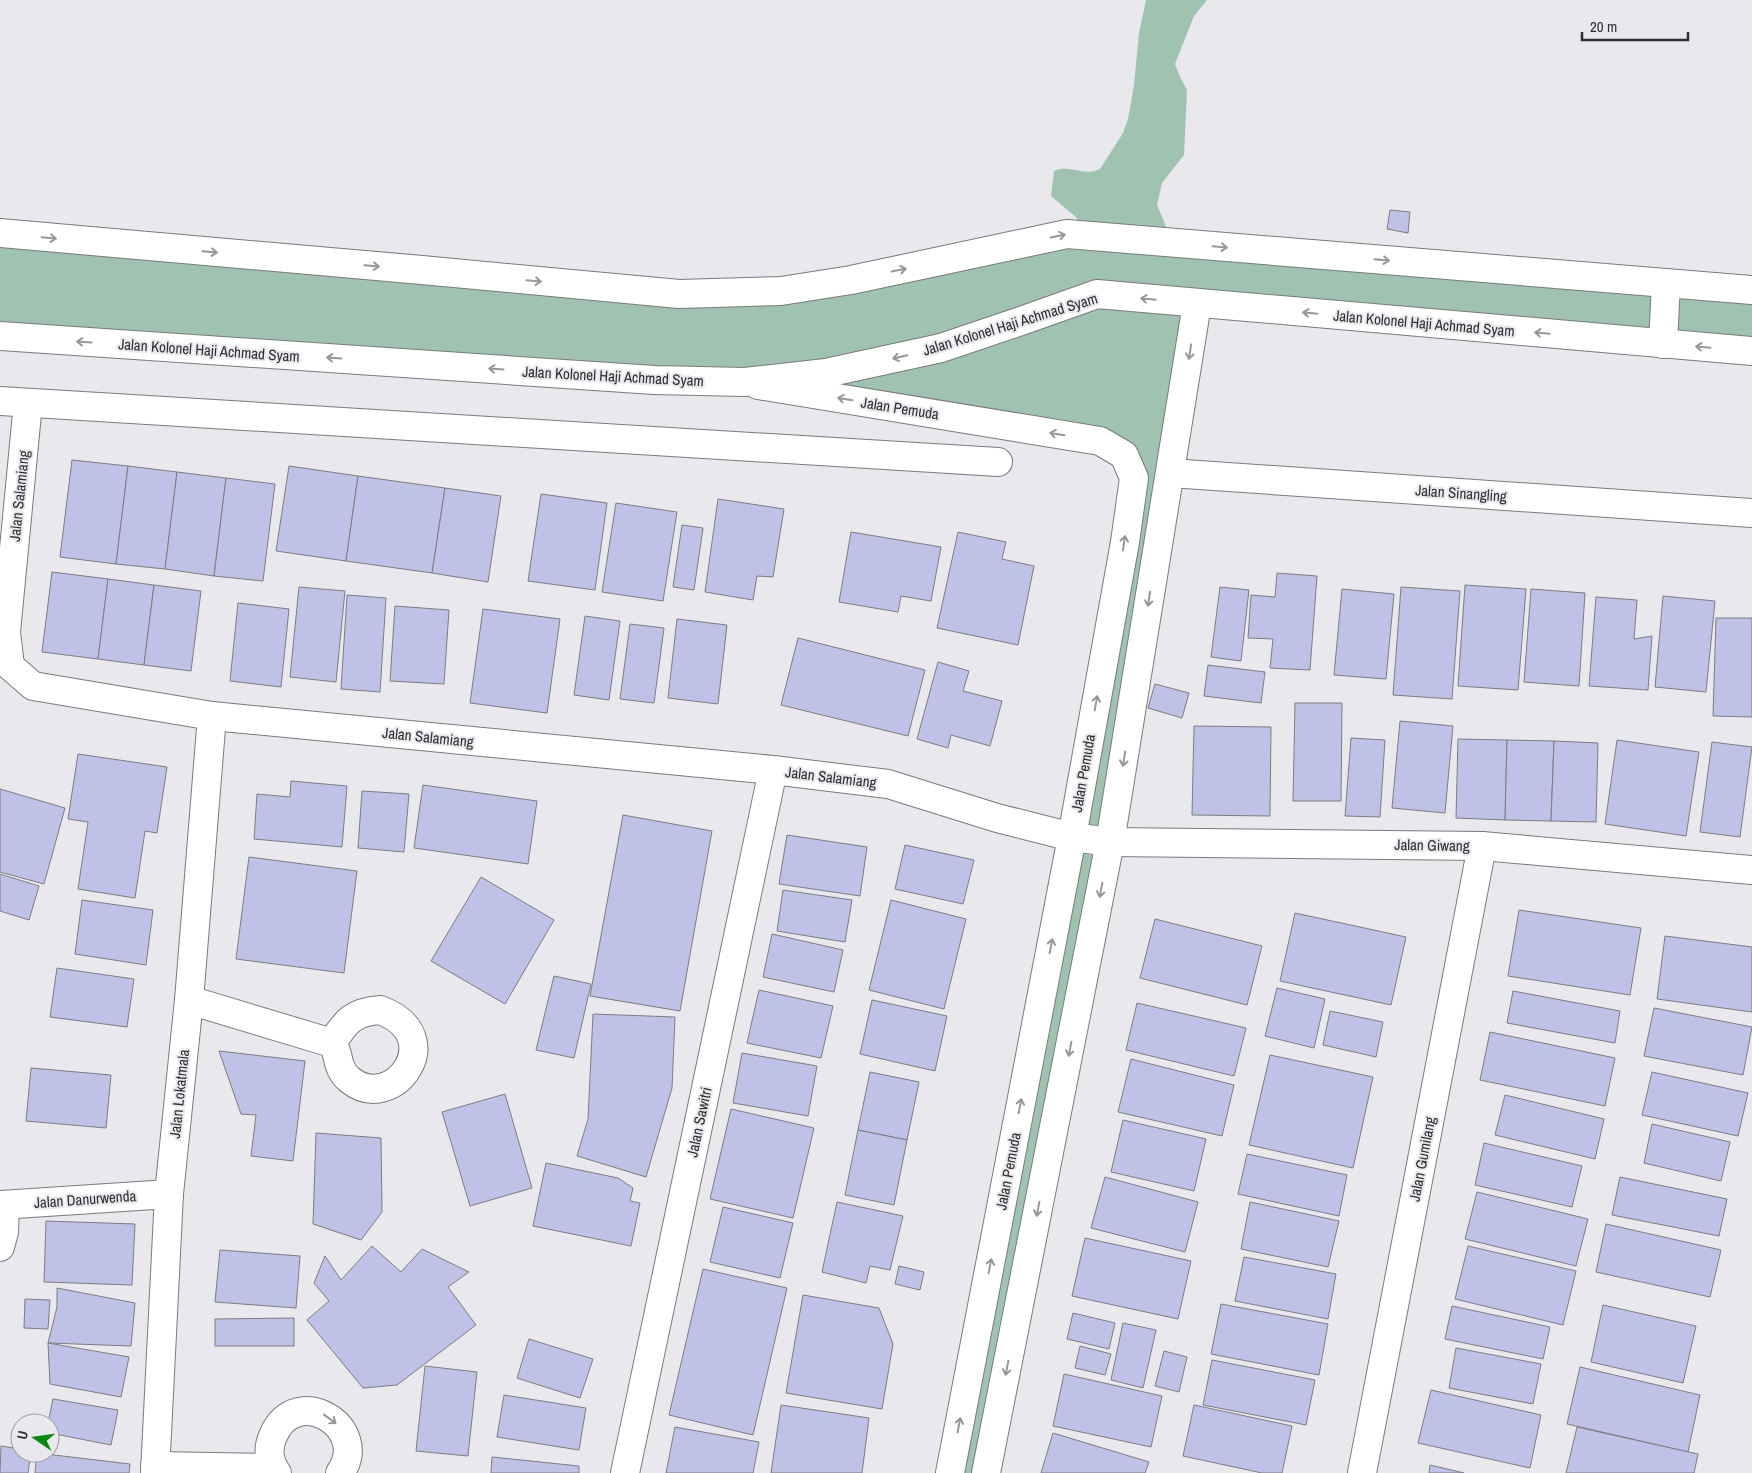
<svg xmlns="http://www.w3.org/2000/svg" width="1752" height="1473" viewBox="0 0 1752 1473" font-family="'Archivo Narrow',sans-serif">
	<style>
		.green { fill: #a0c2b0 }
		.building { fill: #bfc2e6; stroke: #7c7c80 }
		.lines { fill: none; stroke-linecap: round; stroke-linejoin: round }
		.street-casing { stroke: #797a7e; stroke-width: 30 }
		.secondary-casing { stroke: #797a7e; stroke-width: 30 }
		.street { stroke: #fff; stroke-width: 28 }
		.secondary { stroke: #fff; stroke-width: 28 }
		.oneway { stroke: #979798 }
		.labels { text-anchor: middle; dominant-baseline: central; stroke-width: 4; stroke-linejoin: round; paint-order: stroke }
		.street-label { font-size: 15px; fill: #2f2f31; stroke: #e8e8ed }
	</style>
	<rect width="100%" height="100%" fill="#e8e8ed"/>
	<path class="green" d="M1146,0H1207L1194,16L1175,64L1180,77L1187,90L1184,155L1162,183L1157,205L1173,243L1752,290V351L1197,303L986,1473H950L1072,837L1124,455L746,383L0,337V234L763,291L1079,228L1077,218L1051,196L1054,171C1069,164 1085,177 1100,169L1123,133L1128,119L1134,85L1139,33Z"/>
	<g class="building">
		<path d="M1390,210L1410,212L1408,233L1387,229Z"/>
		<path d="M72,460L128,466L116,564L60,557Z"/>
		<path d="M128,466L177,472L165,569L116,564Z"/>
		<path d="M289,466L358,476L346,561L276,551Z"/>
		<path d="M177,472L226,478L214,576L165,569Z"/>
		<path d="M358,476L445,488L432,573L346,561Z"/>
		<path d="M226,478L275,484L263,581L214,576Z"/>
		<path d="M445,488L501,496L488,582L432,573Z"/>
		<path d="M541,494L607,503L595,590L528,581Z"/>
		<path d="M718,499L784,509L773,577L757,576L753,600L705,592Z"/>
		<path d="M616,503L677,512L663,601L602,592Z"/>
		<path d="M682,525L703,528L694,590L673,587Z"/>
		<path d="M851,532L941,547L931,601L901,596L898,612L839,602Z"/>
		<path d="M958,532L1006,542L1002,559L1034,566L1018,645L937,628Z"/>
		<path d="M52,572L108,579L98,659L42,652Z"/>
		<path d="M1277,573L1317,576L1310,670L1270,668L1273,639L1248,638L1251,595L1275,597Z"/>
		<path d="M108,579L154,585L144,665L98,659Z"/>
		<path d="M154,585L201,591L191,671L144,665Z"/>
		<path d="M1465,585L1526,589L1518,690L1458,686Z"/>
		<path d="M299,587L345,591L336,682L290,677Z"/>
		<path d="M1220,587L1249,590L1241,661L1211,657Z"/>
		<path d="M1401,587L1460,591L1452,699L1393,695Z"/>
		<path d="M1342,589L1394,594L1386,679L1334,675Z"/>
		<path d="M1531,589L1585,593L1579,686L1524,682Z"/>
		<path d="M347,595L386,598L380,692L341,689Z"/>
		<path d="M1663,596L1715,601L1706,692L1655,687Z"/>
		<path d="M1596,597L1637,600L1634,639L1652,636L1648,690L1589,686Z"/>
		<path d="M238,603L289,609L281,687L230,681Z"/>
		<path d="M395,606L449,610L444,684L390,681Z"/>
		<path d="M483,609L560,619L547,713L470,703Z"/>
		<path d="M585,616L620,621L609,700L574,695Z"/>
		<path d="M1716,618H1752V717L1713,716Z"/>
		<path d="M677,619L727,625L718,704L668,698Z"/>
		<path d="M630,624L664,628L654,703L620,699Z"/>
		<path d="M798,638L925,670L908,736L781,705Z"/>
		<path d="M938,662L969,671L963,691L1002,701L990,746L951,735L948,748L917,739Z"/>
		<path d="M1208,665L1265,672L1261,703L1204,696Z"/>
		<path d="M1155,684L1189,693L1182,718L1148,708Z"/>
		<path d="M1295,703H1342L1341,801H1293Z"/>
		<path d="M1400,721L1453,726L1445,813L1392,808Z"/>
		<path d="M1194,726L1271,727L1270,816L1192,815Z"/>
		<path d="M1351,738L1385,740L1380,817L1345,816Z"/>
		<path d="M1458,739L1507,740L1505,820L1456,818Z"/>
		<path d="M1507,740L1554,741L1551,821L1505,820Z"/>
		<path d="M1617,740L1699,752L1686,836L1605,824Z"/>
		<path d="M1554,741L1598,743L1596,822L1551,821Z"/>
		<path d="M1712,742L1752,747L1740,837L1700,832Z"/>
		<path d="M78,754L167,767L157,833L145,831L135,898L78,889L88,822L68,819Z"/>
		<path d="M291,781L347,786L342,847L254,839L257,794L290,797Z"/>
		<path d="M423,785L537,801L528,864L414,848Z"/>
		<path d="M0,789L65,808L44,884L0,872Z"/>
		<path d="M362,791L409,794L404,852L358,848Z"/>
		<path d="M623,815L712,831L680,1011L590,996Z"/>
		<path d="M787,835L867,847L860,896L779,884Z"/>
		<path d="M905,845L974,860L963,904L895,889Z"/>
		<path d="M249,857L357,871L344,973L236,959Z"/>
		<path d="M0,874L39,886L29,920L0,911Z"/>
		<path d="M481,877L554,920L505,1004L431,961Z"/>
		<path d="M783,890L852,900L845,942L777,931Z"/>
		<path d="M82,900L153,910L146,965L75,954Z"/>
		<path d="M891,900L966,919L944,1009L869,990Z"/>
		<path d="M1519,910L1641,928L1630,995L1508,976Z"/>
		<path d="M1295,913L1406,937L1391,1005L1280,981Z"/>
		<path d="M1155,919L1262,946L1247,1005L1140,978Z"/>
		<path d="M772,934L843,950L834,992L763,977Z"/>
		<path d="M1665,936L1752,947V1012L1657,999Z"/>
		<path d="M57,968L134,979L127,1027L50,1017Z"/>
		<path d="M554,976L591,984L574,1058L536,1050Z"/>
		<path d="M1277,988L1325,999L1314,1048L1265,1036Z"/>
		<path d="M759,990L833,1006L821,1058L747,1043Z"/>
		<path d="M1513,991L1620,1011L1615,1043L1507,1023Z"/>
		<path d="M872,1000L947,1016L935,1071L860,1054Z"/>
		<path d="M1137,1003L1246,1028L1234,1076L1126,1050Z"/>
		<path d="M1654,1008L1752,1027L1743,1075L1644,1056Z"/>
		<path d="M1330,1011L1383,1022L1376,1057L1323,1045Z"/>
		<path d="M593,1014L675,1017L672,1088L646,1177L577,1156L588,1119Z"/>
		<path d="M1490,1032L1615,1058L1605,1106L1480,1080Z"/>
		<path d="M219,1051L305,1061L293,1161L251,1156L256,1115L241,1114Z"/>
		<path d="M742,1053L817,1066L808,1116L733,1103Z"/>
		<path d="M1270,1055L1373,1077L1353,1168L1249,1145Z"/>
		<path d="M1131,1059L1234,1085L1222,1136L1118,1112Z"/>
		<path d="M31,1068L111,1075L106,1128L26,1121Z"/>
		<path d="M870,1072L919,1082L907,1140L858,1130Z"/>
		<path d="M1652,1072L1748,1093L1738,1136L1642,1115Z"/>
		<path d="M505,1094L532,1188L470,1206L442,1112Z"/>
		<path d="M1505,1095L1604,1119L1595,1159L1495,1135Z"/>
		<path d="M731,1109L814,1128L793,1218L710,1199Z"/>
		<path d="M1123,1120L1206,1139L1194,1191L1111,1172Z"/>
		<path d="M1652,1124L1730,1142L1721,1181L1644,1163Z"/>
		<path d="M858,1130L907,1140L894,1205L845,1195Z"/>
		<path d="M316,1133L381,1138L382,1212L361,1240L313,1224Z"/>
		<path d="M1484,1143L1582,1166L1572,1207L1475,1185Z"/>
		<path d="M1247,1154L1347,1175L1339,1216L1238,1194Z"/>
		<path d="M546,1163L618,1178L633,1188L630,1201L640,1203L631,1246L533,1226Z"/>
		<path d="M1105,1177L1198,1202L1185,1252L1091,1228Z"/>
		<path d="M1620,1177L1727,1199L1719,1236L1612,1215Z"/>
		<path d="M1477,1192L1588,1219L1576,1266L1465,1239Z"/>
		<path d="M837,1202L903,1216L890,1270L870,1266L866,1283L822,1272Z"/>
		<path d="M1250,1202L1339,1221L1328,1267L1241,1249Z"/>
		<path d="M723,1207L793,1223L780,1278L710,1262Z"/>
		<path d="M46,1221L135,1224L132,1285L44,1282Z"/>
		<path d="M1606,1224L1721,1250L1710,1297L1596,1272Z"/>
		<path d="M1085,1238L1191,1261L1178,1319L1072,1296Z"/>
		<path d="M372,1246L401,1272L422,1249L469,1272L448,1287L476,1325L397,1385L363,1388L307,1320L329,1301L314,1283L325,1256L341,1280Z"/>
		<path d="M1468,1246L1576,1271L1563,1325L1455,1299Z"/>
		<path d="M220,1250L300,1256L296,1308L215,1302Z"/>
		<path d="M1244,1257L1336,1274L1328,1319L1235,1301Z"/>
		<path d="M899,1266L924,1272L920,1290L895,1284Z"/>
		<path d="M703,1269L787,1288L753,1435L669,1415Z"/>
		<path d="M57,1288L135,1303L131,1346L48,1343L57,1307Z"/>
		<path d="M803,1295L879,1308L893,1344L882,1409L786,1393Z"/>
		<path d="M25,1299L50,1300L48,1329L24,1328Z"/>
		<path d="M1221,1304L1328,1324L1319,1375L1211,1354Z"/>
		<path d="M1603,1305L1696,1326L1683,1383L1591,1362Z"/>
		<path d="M1452,1306L1550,1327L1543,1359L1445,1339Z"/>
		<path d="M1073,1313L1115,1323L1109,1349L1067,1339Z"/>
		<path d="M294,1318V1346H215V1319Z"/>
		<path d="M1123,1323L1156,1330L1143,1388L1111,1380Z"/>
		<path d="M529,1339L593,1359L580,1398L517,1378Z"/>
		<path d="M48,1343L129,1357L121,1397L50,1384Z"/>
		<path d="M1080,1346L1111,1354L1105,1375L1075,1368Z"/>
		<path d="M1456,1348L1541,1364L1533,1404L1449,1388Z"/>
		<path d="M1164,1351L1187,1357L1179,1392L1155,1386Z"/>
		<path d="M1212,1360L1315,1380L1306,1425L1203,1405Z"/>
		<path d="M425,1366L477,1372L468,1456L416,1451Z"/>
		<path d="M1580,1367L1700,1395L1688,1452L1567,1424Z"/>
		<path d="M1064,1374L1162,1396L1151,1447L1053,1426Z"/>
		<path d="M1431,1390L1541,1415L1530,1468L1418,1443Z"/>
		<path d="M504,1395L586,1408L579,1450L497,1437Z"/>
		<path d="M53,1399L118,1410L111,1445L50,1433V1423H48Z"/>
		<path d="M781,1405L869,1418L862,1473H771Z"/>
		<path d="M1194,1405L1292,1426L1282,1473H1262L1183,1456Z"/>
		<path d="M675,1427L759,1442L753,1473H666Z"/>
		<path d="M1577,1427L1698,1454L1694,1473H1566Z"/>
		<path d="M1053,1433L1149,1462L1145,1473H1041Z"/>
		<path d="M1,1446L20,1449V1453H31L28,1473H0Z"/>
		<path d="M37,1453L130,1464L129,1473H35Z"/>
		<path d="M492,1457L579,1466V1473H491Z"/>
		<path d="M1430,1465L1464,1473H1429Z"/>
	</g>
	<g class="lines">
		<defs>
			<g id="street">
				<path d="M758,385L1100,441L1124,455L1134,478L1125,542L1072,837L950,1473"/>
				<path d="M0,401L998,462"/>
				<path d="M28,403L6,632L10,666L33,686L212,716L773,770L888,784L997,818L1072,837L1110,842L1482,846L1752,870"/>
				<path d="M1170,473L1752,513"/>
				<path d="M189,1000L332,1043"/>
				<path d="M380,1010C451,1036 393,1115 350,1080C335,1068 340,1052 332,1043C346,1021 353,1012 380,1010Z"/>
				<path d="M0,1205L169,1194"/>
				<path d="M0,1247L4,1232L5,1205"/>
				<path d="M155,1466L273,1468"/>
				<path d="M155,1473L169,1194L189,1000L212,716"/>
				<path d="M277,1473C269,1462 267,1449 273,1436C296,1381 372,1428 340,1473"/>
				<path d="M625,1473L773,770"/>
				<path d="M986,1473L1110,842L1197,304"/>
				<path d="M1362,1473L1482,846"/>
			</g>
			<g id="secondary">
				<path d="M0,233L422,270L679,294L781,291L851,280L1067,234L1752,290"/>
				<path d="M0,336L654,380L745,382L826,373L941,348L1021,321L1097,294L1752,351"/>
				<path d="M1663,344L1666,283"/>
			</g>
		</defs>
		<use href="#street" class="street-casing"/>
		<use href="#secondary" class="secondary-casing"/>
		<use href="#street" class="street"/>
		<use href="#secondary" class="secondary"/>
	</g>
	<defs><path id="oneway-shaft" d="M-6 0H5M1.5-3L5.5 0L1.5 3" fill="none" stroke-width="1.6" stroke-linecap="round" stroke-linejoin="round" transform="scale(1.25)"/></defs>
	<g class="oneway">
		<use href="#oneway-shaft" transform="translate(1058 236) rotate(-12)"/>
		<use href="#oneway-shaft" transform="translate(49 238) rotate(5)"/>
		<use href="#oneway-shaft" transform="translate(1220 247) rotate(5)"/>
		<use href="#oneway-shaft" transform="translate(210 252) rotate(5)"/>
		<use href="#oneway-shaft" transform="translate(1382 260) rotate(5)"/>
		<use href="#oneway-shaft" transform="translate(372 266) rotate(5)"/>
		<use href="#oneway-shaft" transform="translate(899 270) rotate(-12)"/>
		<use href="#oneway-shaft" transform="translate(534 281) rotate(5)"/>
		<use href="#oneway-shaft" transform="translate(1148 299) rotate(-174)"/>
		<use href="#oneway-shaft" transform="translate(1310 313) rotate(-175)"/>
		<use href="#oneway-shaft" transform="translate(1542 333) rotate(-175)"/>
		<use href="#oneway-shaft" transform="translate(84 342) rotate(-176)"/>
		<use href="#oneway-shaft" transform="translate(1703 347) rotate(-175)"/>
		<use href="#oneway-shaft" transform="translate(1190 352) rotate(99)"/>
		<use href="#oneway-shaft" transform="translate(900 357) rotate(167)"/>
		<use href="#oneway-shaft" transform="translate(334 358) rotate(-176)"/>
		<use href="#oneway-shaft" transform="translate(496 369) rotate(-176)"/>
		<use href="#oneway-shaft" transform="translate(845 399) rotate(-170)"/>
		<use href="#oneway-shaft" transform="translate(1057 434) rotate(-170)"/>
		<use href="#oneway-shaft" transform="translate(1124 543) rotate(-81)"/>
		<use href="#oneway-shaft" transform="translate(1149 599) rotate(99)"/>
		<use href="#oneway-shaft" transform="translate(1096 703) rotate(-80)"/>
		<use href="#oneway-shaft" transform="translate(1124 759) rotate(99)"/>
		<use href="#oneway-shaft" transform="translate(1101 890) rotate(101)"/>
		<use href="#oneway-shaft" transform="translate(1051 946) rotate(-79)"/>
		<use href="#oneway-shaft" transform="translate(1070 1049) rotate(101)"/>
		<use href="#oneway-shaft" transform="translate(1020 1106) rotate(-79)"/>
		<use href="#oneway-shaft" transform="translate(1038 1209) rotate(101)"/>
		<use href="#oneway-shaft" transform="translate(990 1266) rotate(-79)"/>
		<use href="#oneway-shaft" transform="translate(1007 1368) rotate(101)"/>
		<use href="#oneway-shaft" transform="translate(330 1419) rotate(36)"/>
		<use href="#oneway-shaft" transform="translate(959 1425) rotate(-79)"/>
	</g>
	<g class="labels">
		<g class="street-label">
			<text transform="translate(1424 323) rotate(5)">Jalan Kolonel Haji Achmad Syam</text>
			<text transform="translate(1010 324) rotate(-17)">Jalan Kolonel Haji Achmad Syam</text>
			<text transform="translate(209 350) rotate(4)">Jalan Kolonel Haji Achmad Syam</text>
			<text transform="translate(613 376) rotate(3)">Jalan Kolonel Haji Achmad Syam</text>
			<text transform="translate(900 408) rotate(9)">Jalan Pemuda</text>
			<text transform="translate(1461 493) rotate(4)">Jalan Sinangling</text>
			<text transform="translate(19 496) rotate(-84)">Jalan Salamiang</text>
			<text transform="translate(428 737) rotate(6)">Jalan Salamiang</text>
			<text transform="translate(1083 773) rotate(-80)">Jalan Pemuda</text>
			<text transform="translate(831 777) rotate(7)">Jalan Salamiang</text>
			<text transform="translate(1432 845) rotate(1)">Jalan Giwang</text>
			<text transform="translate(179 1094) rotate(-84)">Jalan Lokatmala</text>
			<text transform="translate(699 1122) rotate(-78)">Jalan Sawitri</text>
			<text transform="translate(1422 1159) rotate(-79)">Jalan Gumilang</text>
			<text transform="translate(1008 1171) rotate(-79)">Jalan Pemuda</text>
			<text transform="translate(85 1199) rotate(-4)">Jalan Danurwenda</text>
		</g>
	</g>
	<g transform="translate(35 1438) rotate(283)"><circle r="24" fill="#e8e8ed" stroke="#9e9ea2"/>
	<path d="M0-4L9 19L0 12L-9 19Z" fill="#058911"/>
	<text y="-8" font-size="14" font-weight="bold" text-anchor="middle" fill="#2f2f31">U</text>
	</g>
	<path d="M1582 32v8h106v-8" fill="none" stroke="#2f2f31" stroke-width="2.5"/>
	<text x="1590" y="32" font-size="15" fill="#2f2f31" stroke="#e8e8ed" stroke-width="4" paint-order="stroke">20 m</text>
</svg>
